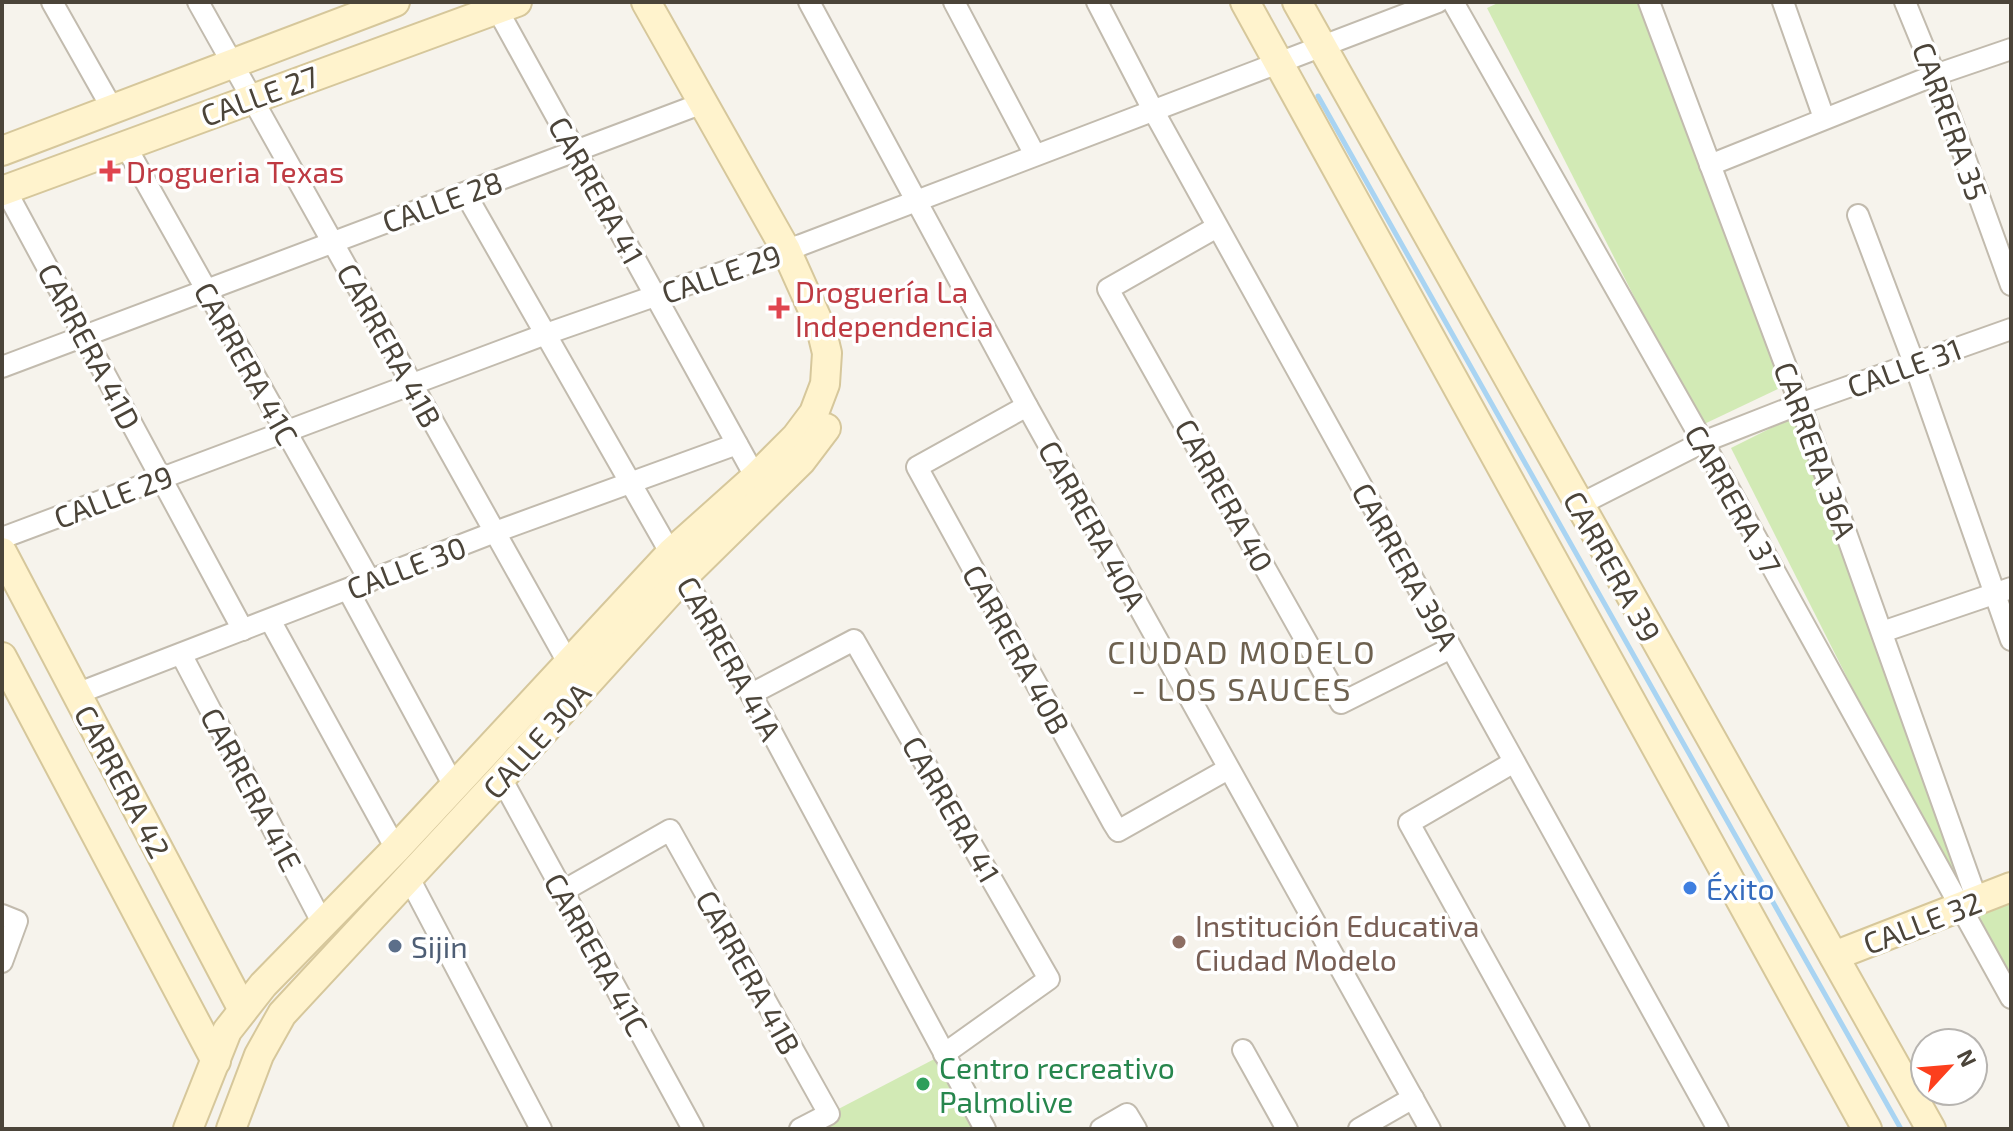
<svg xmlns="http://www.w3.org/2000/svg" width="2013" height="1131" viewBox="0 0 2013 1131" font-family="'Exo 2',sans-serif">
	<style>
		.green { fill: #d2eab5 }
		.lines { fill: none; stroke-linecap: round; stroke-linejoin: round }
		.stream { stroke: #a9d4f2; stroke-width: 5 }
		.street-casing { stroke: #c2bbae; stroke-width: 24 }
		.secondary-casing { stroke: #d6c79b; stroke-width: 32 }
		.street { stroke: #fff; stroke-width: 20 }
		.secondary { stroke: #fff3cd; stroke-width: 28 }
		.health-dot { fill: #e0444e; stroke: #fff; stroke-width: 3 }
		.shop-dot { fill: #3f7fe0; stroke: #fff; stroke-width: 3 }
		.education-dot { fill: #8d6e63; stroke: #fff; stroke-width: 3 }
		.service-dot { fill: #5c6f8a; stroke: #fff; stroke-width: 3 }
		.leisure-dot { fill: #2e9e5b; stroke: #fff; stroke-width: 3 }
		.labels { text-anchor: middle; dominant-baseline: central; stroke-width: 7; stroke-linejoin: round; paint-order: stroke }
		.street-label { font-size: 30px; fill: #4b4439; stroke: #fff }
		.health-label { font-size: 30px; fill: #be3a42; stroke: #fff; text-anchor: start }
		.shop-label { font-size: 30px; fill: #366cbe; stroke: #fff; text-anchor: start }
		.education-label { font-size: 30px; fill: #785e54; stroke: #fff; text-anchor: start }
		.service-label { font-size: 30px; fill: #4e5e75; stroke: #fff; text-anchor: start }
		.leisure-label { font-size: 30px; fill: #27864d; stroke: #fff; text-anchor: start }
		.neighbourhood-label { font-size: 32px; letter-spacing: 2px; fill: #6e6250; stroke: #fff }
	</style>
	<rect width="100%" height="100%" fill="#f6f3ec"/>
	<g class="green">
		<path d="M1500,2H1637L1782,387L1700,426L1487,8Z"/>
		<path d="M1795,416L1966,886L1955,891L1731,448Z"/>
		<path d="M2011,904V979L1974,917Z"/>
		<path d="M944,1054L985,1129H800Z"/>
	</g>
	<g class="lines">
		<path class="stream" d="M1318,96L1901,1129"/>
		<defs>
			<g id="street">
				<path d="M52,2L113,110"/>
				<path d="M198,2L575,675"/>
				<path d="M809,2L1027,406L1430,1129"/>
				<path d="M954,2L1035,155"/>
				<path d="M1097,2L1153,110L1718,1129"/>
				<path d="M1453,2L1703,442L2011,998"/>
				<path d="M1649,2L1800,404L1977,900"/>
				<path d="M1783,2L1824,118"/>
				<path d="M1905,2L1935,75L2011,285"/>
				<path d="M497,9L762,489"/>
				<path d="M125,145L370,581"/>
				<path d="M1710,165L1935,75L2011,49"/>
				<path d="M5,189L243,630"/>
				<path d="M465,193L751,694L985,1129"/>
				<path d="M1858,215L1914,363L2011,640"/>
				<path d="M1217,227L1108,289L1341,703L1451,648"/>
				<path d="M2,367L703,103"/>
				<path d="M1027,406L917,467L1113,823L1118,831L1228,769"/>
				<path d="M1579,505L1703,442L1800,404L2011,329"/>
				<path d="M2,538L546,334L801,245L1438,2"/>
				<path d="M348,590L454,786"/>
				<path d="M270,620L396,849"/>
				<path d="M1882,632L2011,588"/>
				<path d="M181,654L323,924"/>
				<path d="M76,694L495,532L737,444"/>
				<path d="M751,694L854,640L1049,979L944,1054"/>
				<path d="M1514,762L1409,823L1579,1129"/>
				<path d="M501,778L693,1129"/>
				<path d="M409,878L541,1129"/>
				<path d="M563,891L670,830L829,1114L800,1129"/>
				<path d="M2,915L17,921L2,962"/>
				<path d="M1243,1050L1287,1129"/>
				<path d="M1101,1129L1127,1114L1136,1129"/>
				<path d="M1359,1129L1413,1098"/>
			</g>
			<g id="secondary">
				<path d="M1245,2L1867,1129"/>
				<path d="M1297,2L1931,1129"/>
				<path d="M2,151L395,2"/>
				<path d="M2,191L517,2"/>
				<path d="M2,552L243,1010"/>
				<path d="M2,657L216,1061"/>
				<path d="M1834,956L2011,887"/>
				<path d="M188,1129L227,1031L263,985L396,849L671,553L756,477L796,437L814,413L825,384L827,353L821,328L786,250L646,2"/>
				<path d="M231,1129L259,1055L282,1014L501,778L685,575L801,461L826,428"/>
			</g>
		</defs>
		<use href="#street" class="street-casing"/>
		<use href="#secondary" class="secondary-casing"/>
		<use href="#street" class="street"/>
		<use href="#secondary" class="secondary"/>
	</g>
	<g class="health-dot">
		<path d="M106 159h8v8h8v8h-8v8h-8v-8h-8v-8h8z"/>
		<path d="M775 296h8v8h8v8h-8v8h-8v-8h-8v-8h8z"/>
	</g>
	<circle class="shop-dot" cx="1690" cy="888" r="8"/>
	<circle class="education-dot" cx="1179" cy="942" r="8"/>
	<circle class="service-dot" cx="395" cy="946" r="8"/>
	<circle class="leisure-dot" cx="923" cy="1084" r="8"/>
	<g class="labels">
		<g class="street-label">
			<text transform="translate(259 95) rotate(-20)">CALLE 27</text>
			<text transform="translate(1951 121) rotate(70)">CARRERA 35</text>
			<text transform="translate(597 190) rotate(61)">CARRERA 41</text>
			<text transform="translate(442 201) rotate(-20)">CALLE 28</text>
			<text transform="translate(721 273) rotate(-19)">CALLE 29</text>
			<text transform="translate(390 345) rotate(61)">CARRERA 41B</text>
			<text transform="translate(90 346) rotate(62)">CARRERA 41D</text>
			<text transform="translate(247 363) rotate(61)">CARRERA 41C</text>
			<text transform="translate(1904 367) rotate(-20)">CALLE 31</text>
			<text transform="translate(1816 450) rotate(70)">CARRERA 36A</text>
			<text transform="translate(1225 495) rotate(61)">CARRERA 40</text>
			<text transform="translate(113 496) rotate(-21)">CALLE 29</text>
			<text transform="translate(1734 499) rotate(61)">CARRERA 37</text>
			<text transform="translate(1093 525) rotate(61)">CARRERA 40A</text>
			<text transform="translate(1406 566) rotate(61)">CARRERA 39A</text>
			<text transform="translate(1613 566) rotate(61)">CARRERA 39</text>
			<text transform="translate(406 567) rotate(-21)">CALLE 30</text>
			<text transform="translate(1017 649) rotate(61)">CARRERA 40B</text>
			<text transform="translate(730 658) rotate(61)">CARRERA 41A</text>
			<text transform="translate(536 740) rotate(-48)">CALLE 30A</text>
			<text transform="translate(123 781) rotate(62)">CARRERA 42</text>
			<text transform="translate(252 789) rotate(62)">CARRERA 41E</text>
			<text transform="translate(952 809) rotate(60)">CARRERA 41</text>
			<text transform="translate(1922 922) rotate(-21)">CALLE 32</text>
			<text transform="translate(597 954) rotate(61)">CARRERA 41C</text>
			<text transform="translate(749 972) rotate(61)">CARRERA 41B</text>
		</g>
		<g class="health-label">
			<text x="126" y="171">Drogueria Texas</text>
			<text x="795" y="291">Droguería La<tspan x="795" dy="34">Independencia</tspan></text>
		</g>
		<g class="shop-label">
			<text x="1706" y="888">Éxito</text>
		</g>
		<g class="education-label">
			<text x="1195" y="925">Institución Educativa<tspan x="1195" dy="34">Ciudad Modelo</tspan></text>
		</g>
		<g class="service-label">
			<text x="411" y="946">Sijin</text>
		</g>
		<g class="leisure-label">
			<text x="939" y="1067">Centro recreativo<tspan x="939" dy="34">Palmolive</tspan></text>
		</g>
		<g class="neighbourhood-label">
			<text x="1242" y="651">CIUDAD MODELO<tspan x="1242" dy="37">- LOS SAUCES</tspan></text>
		</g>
	</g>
	<rect width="2013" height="1131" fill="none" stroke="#4b4439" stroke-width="8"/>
	<g transform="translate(1949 1067) rotate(64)"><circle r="38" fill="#ffffff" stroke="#b7b4b0" stroke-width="2"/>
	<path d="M0-6L14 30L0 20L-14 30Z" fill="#fc3f1d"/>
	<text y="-12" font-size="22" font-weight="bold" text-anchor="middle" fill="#4b4439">N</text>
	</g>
</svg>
